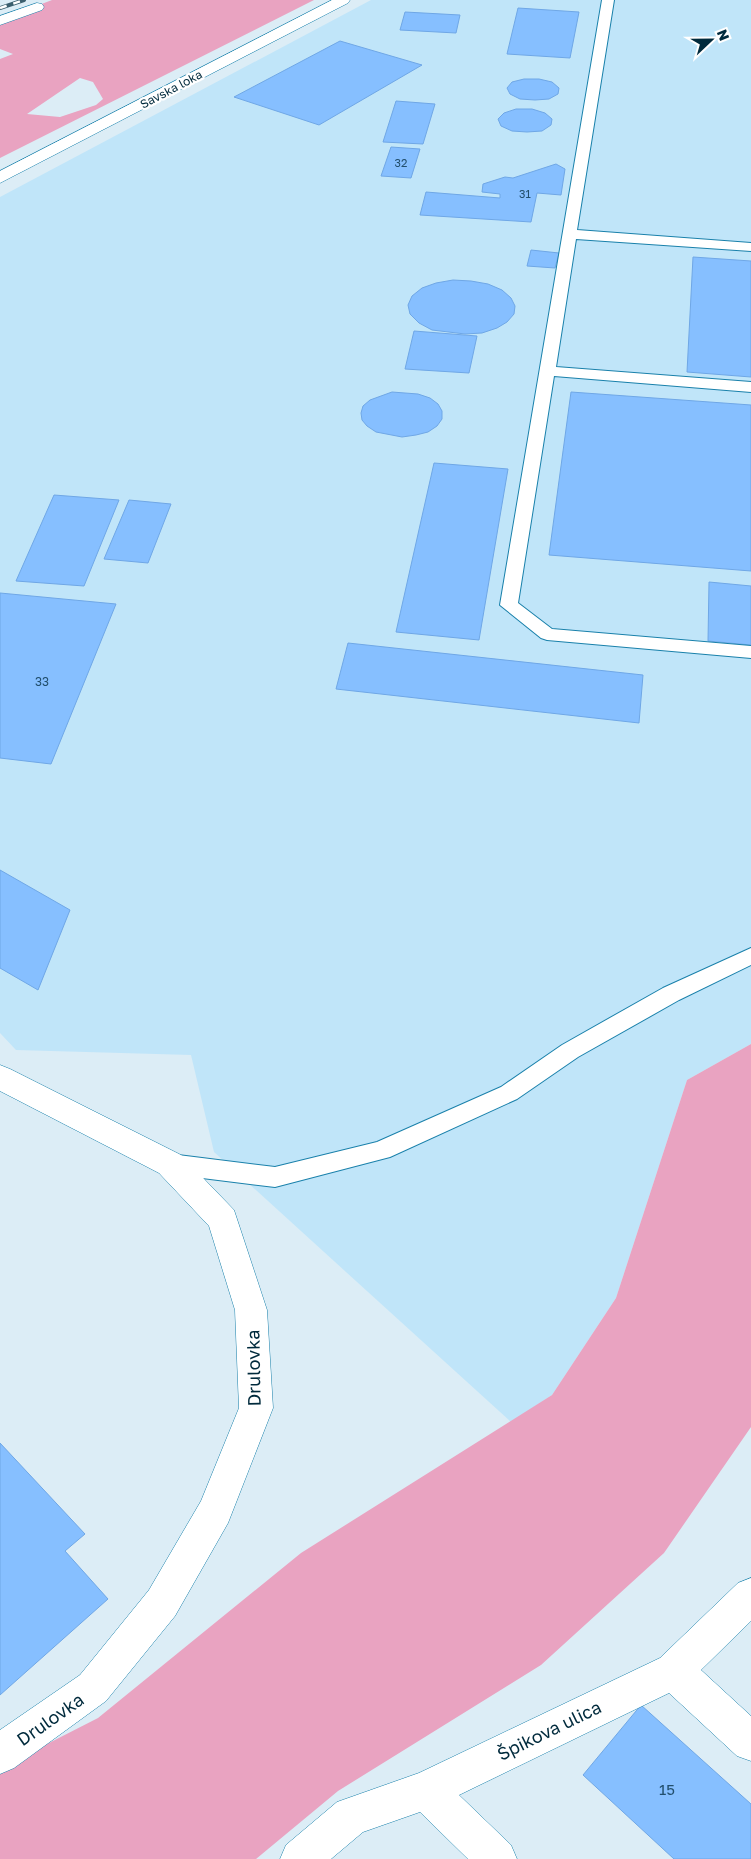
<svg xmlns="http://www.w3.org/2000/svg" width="751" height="1859" viewBox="0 0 751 1859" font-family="'Golos Text',sans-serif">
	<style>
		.built { fill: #c0e5f9 }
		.green { fill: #e9a3c1; fill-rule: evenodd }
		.building { fill: #86bfff; stroke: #6fa7e6 }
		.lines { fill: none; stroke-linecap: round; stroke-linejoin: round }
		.service-casing { stroke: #1981ab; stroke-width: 2 }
		.minor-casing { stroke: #1981ab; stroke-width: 1 }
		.service { fill: #fff; fill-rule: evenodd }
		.minor { fill: #fff; fill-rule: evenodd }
		.rail-casing { stroke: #3b5f6e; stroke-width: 4 }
		.rail { stroke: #fff; stroke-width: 2.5; stroke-dasharray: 7; stroke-linecap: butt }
		.labels { text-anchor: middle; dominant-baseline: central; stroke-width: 4.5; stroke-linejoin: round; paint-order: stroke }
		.far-number-label { font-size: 11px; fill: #224f6d }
		.far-street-label { font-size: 12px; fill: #002a3c; stroke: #fff }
		.number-label { font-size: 12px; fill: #224f6d }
		.near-number-label { font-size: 15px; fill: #224f6d }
		.near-street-label { font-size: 18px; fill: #002a3c; stroke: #fff }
	</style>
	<rect width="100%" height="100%" fill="#dcedf6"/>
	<path class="built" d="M371,0H751V1044L687,1080L616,1298L552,1395L511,1422L214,1152L191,1055L16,1050L0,1033V197Z"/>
	<g class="green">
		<path d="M52,0H314L0,158V59L13,54L0,49V20ZM80,78L93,82L103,99L96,105L60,117L27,114Z"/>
		<path d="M751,1044V1427L664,1553L541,1665L338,1791L256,1859H0V1768L98,1718L301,1553L552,1395L616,1298L687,1080Z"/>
	</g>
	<g class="building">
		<path d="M518,8L579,12L570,58L507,54Z"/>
		<path d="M405,12L460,15L456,33L400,30Z"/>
		<path d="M340,41L422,65L319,125L234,97Z"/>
		<path d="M524,79H539L552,82L559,88L558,94L549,99L535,100L520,99L510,94L507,88L512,82Z"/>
		<path d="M396,101L435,104L423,144L383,142Z"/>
		<path d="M516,109H532L545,113L552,119L551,125L542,131L527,132L512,131L501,126L498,119L504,113Z"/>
		<path d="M391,147L420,149L411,178L381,176Z"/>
		<path d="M556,164L565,169L561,195L537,193L531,222L420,215L426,192L500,198V194L482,192L483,184L505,177L513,178Z"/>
		<path d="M531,250L559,253L555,268L527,266Z"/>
		<path d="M693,257L751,261V377L687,372Z"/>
		<path d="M453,280L471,281L488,284L502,290L511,298L515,306L514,314L507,322L497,328L482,333L465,334L432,330L419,323L410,314L408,305L412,296L422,288L436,283Z"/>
		<path d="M414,331L477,336L469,373L405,369Z"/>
		<path d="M392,392L418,394L430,398L438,404L442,411V419L437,426L428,432L416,435L402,437L376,432L367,426L362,420L361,413L363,406L370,400Z"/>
		<path d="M571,392L751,405V571L549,555Z"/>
		<path d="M434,463L508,469L479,640L396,632Z"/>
		<path d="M54,495L119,500L84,586L16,581Z"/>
		<path d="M129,500L171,504L148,563L104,559Z"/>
		<path d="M709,582L751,586V645L708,641Z"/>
		<path d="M0,593L116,604L51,764L0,758Z"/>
		<path d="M348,643L643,675L639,723L336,689Z"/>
		<path d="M0,870L70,910L38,990L0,968Z"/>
		<path d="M0,1443L85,1534L65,1551L108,1599L0,1695Z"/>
		<path d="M641,1705L751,1804V1859H674L583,1775Z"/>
	</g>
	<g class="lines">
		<defs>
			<g id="service">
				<path d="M602,0H614L577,230L751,243V251L576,239L556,367L751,382V392L554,376L518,603L552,629L751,646V658L547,640L541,638L500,605Z"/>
				<path d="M751,948V965L679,1000L578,1057L517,1099L390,1157L275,1187L170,1174L162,1171L158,1164L162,1157L170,1154L275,1167L377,1142L501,1087L562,1045L663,988Z"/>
			</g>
			<g id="minor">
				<path d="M332,0H350L348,3L0,183V171Z"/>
				<path d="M37,3L42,4L44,7L42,10L0,25V16Z"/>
				<path d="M0,1065L10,1069L181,1155L234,1210L267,1310L273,1408L228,1523L175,1616L106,1701L14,1768L0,1774V1730L80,1675L149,1590L201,1501L239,1408L235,1310L209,1226L159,1173L0,1091Z"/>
				<path d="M751,1578V1621L701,1670L751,1716V1761L737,1756L669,1693L459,1795L511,1845L517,1859H468L420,1812L363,1832L331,1859H280L286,1845L337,1802L419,1773L660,1658L738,1583Z"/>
			</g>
		</defs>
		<use href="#service" class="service-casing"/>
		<use href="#minor" class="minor-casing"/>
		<use href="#service" class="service"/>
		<use href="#minor" class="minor"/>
		<defs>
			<path id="rail" d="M0,8L24,0"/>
		</defs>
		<use href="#rail" class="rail-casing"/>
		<use href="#rail" class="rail"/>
	</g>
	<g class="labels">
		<g class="far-number-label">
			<text x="401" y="162">32</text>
			<text x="525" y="193">31</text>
		</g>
		<g class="far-street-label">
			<text transform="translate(171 89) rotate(-28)">Savska loka</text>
		</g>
		<g class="number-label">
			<text x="42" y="681">33</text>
		</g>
		<g class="near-number-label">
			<text x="667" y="1789">15</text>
		</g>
		<g class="near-street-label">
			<text transform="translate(253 1368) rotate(-91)">Drulovka</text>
			<text transform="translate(50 1719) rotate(-35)">Drulovka</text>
			<text transform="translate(549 1730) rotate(-26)">Špikova ulica</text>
		</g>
	</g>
	<g transform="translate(711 40) rotate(68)" stroke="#ffffff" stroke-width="4" paint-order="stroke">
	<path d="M0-4L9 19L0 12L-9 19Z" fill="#002a3c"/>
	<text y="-8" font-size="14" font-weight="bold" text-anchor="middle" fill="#002a3c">N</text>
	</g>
</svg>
